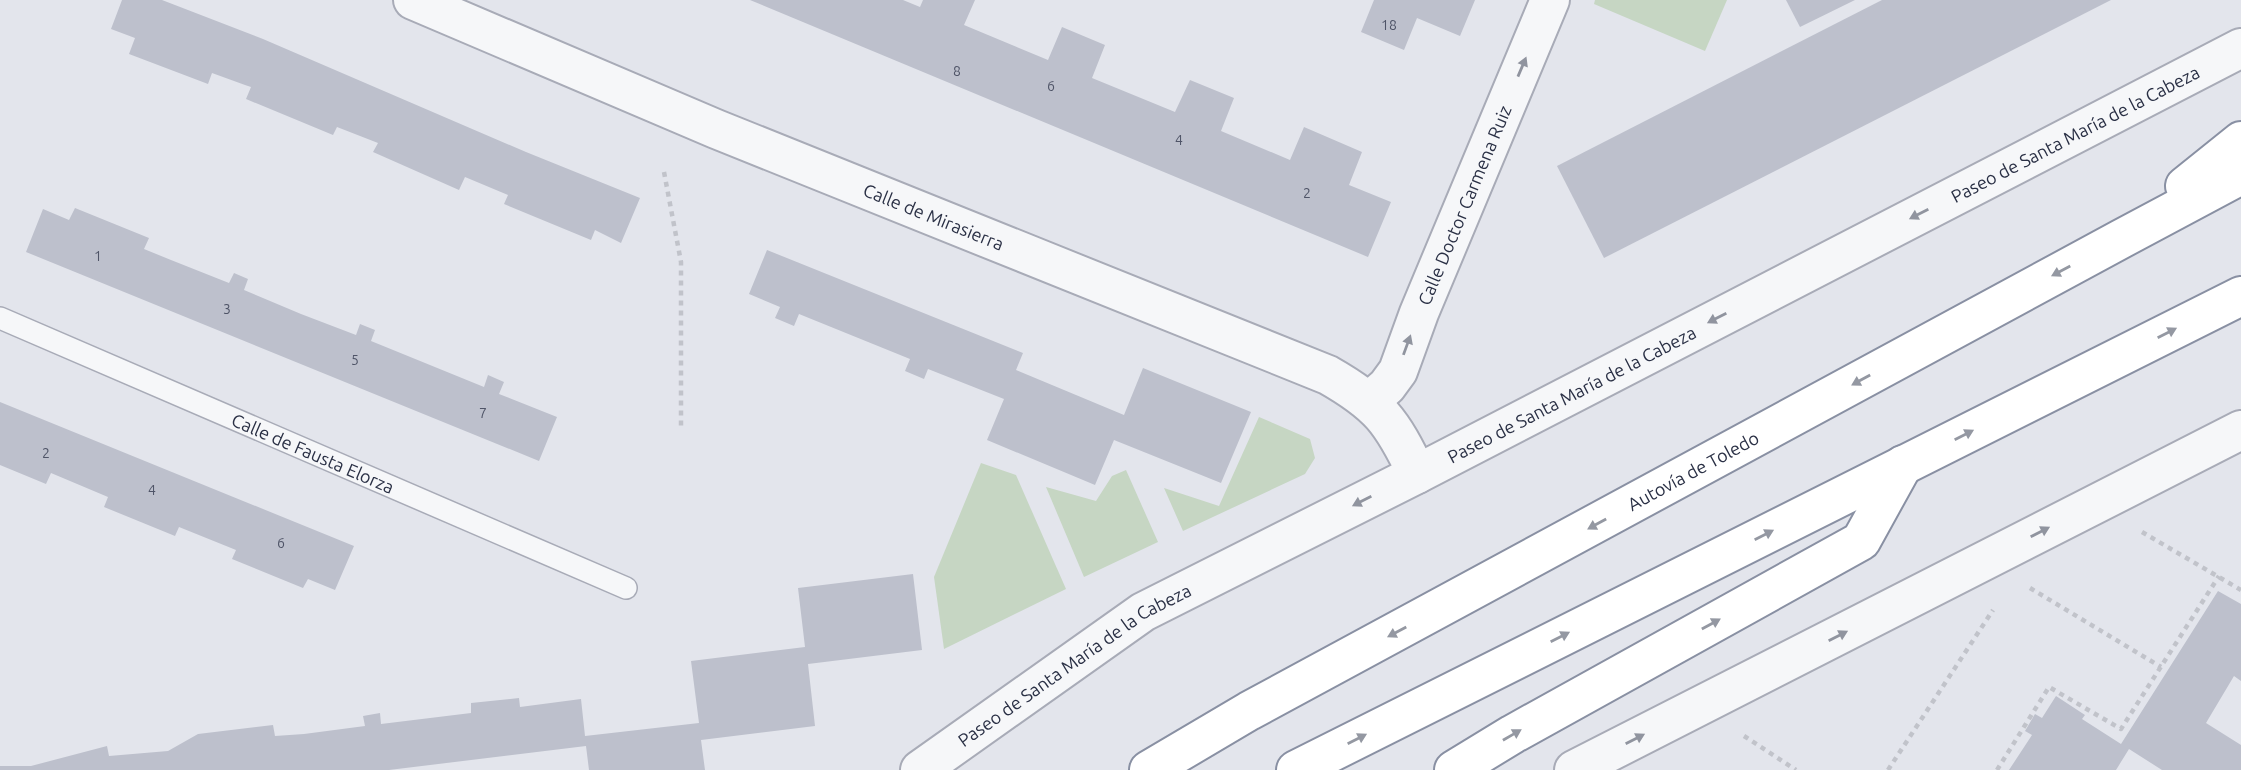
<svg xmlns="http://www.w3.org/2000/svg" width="2241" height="770" viewBox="0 0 2241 770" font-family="Ubuntu,sans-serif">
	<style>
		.green { fill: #c6d6c3 }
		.building { fill: #bdc0cc }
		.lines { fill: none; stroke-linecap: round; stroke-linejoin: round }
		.service-casing { stroke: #a8abb7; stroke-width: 24 }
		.minor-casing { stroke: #a8abb7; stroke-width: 42 }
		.motorway-casing { stroke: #8990a3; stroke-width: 42 }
		.path { stroke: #c1c3ca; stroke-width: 4.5; stroke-dasharray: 5 5; stroke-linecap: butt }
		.service { stroke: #f6f7f9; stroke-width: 21 }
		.minor { stroke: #f6f7f9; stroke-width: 38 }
		.motorway { stroke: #fff; stroke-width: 38 }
		.oneway { fill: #90949f }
		.oneway2 { fill: #9498a2 }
		.labels { text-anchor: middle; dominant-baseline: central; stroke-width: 5; stroke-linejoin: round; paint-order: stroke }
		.number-label { font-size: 14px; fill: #4f5467 }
		.street-label { font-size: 18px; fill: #2a3045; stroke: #f3f4f9 }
	</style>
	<rect width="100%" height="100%" fill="#e3e5ec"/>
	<g class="green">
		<path d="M1595,0H1727L1705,51L1594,4Z"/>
		<path d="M1259,417L1310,439L1315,458L1305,474L1183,531L1164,488L1219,506Z"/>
		<path d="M981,463L1016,475L1066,589L944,649L934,577Z"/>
		<path d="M1126,470L1158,542L1084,577L1046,487L1096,501L1112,476Z"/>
	</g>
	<g class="building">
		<path d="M122,0H162L263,39L526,152L640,198L621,243L595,230L591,240L504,204L508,195L465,177L459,190L373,152L378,143L337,127L333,135L246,99L251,87L245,85L212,73L208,84L129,54L135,38L111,29Z"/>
		<path d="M750,0H903L920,7L923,0H975L964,25L1048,60L1062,27L1105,45L1092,78L1175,112L1190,80L1234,98L1221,131L1290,160L1304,127L1362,152L1349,185L1391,202L1368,257Z"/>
		<path d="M1374,0H1475L1460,36L1417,18L1404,50L1361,32Z"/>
		<path d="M1786,0H1855L1800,27Z"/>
		<path d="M1882,0H2111L1604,258L1557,166Z"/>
		<path d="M75,208L149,238L144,249L171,260L229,283L234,273L248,279L244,290L301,314L356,335L360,324L375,330L371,341L484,387L488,375L504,382L499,394L557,417L539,461L26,252L43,209L69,220Z"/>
		<path d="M767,250L1023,353L1016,370L1124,415L1143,368L1251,412L1221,483L1114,440L1095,485L987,440L1004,399L928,369L924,379L905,371L910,359L799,314L794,326L775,318L780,307L749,294Z"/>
		<path d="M0,402L354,546L335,590L308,579L303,588L232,559L236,550L179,527L175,536L104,507L108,497L51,473L46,484L0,465Z"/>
		<path d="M913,574L922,650L808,664L815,726L701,740L705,770H589L586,746L389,770H0V766H31L107,746L109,756L168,751L198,734L273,725L275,736L304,734L365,726L363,716L380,713L381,724L471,713V703L519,698L520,707L581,699L585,736L699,723L691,661L805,647L798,588Z"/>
		<path d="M2218,591L2241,604V681L2234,676L2206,723L2241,745V770H2162L2129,749L2116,770H2009L2032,735L2025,731L2035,714L2042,718L2056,696L2085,715L2082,719L2121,744Z"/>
	</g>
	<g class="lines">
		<defs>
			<g id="service">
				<path id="s1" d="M0,318L626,588"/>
			</g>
			<g id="minor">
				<path id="s2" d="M413,0L716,129L1328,375C1379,404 1392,421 1417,474"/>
				<path id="s3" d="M1370,401L1387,386L1398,371L1419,313L1550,0"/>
				<path id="s4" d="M920,770L1143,612L1417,474L2241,48"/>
				<path d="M1574,770L2241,430"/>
			</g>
			<g id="motorway">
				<path d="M2185,186L2241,141"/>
				<path id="s5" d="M1149,770L1249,711L2121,239L2241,175"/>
				<path d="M1296,770L2241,296"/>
				<path d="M1454,770L1513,734L1861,541L1903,465"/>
			</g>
		</defs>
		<use href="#service" class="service-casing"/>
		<use href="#minor" class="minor-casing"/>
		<use href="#motorway" class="motorway-casing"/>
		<g class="path">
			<path d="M664,172L681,262V428"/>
			<path d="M2142,532L2241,590"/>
			<path d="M2030,588L2161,667"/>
			<path d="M1744,736L1796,770"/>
			<path d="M1888,770L1993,610"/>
			<path d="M1997,770L2049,687L2121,729L2219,576"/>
		</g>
		<use href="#service" class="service"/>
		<use href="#minor" class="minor"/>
		<use href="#motorway" class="motorway"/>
	</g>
	<defs><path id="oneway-solid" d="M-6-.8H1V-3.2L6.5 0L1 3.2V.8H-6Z" transform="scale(1.75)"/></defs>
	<g class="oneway">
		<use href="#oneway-solid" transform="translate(1522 67) rotate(-67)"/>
		<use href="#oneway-solid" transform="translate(1919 214) rotate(153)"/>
		<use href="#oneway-solid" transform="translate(1717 318) rotate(153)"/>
		<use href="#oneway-solid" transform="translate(1407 345) rotate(-70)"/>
		<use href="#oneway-solid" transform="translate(1362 501) rotate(153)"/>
		<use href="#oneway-solid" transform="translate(2040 532) rotate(-27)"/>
		<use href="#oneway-solid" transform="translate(1838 636) rotate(-27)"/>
		<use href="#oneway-solid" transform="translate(1635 739) rotate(-27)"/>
	</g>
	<g class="oneway2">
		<use href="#oneway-solid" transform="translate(2061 271) rotate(152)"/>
		<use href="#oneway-solid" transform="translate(2167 333) rotate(-27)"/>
		<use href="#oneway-solid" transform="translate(1861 380) rotate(151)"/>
		<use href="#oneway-solid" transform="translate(1964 435) rotate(-27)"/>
		<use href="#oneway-solid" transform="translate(1597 524) rotate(151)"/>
		<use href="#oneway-solid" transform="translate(1764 535) rotate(-27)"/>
		<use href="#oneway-solid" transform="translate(1711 624) rotate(-29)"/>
		<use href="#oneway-solid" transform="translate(1397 632) rotate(152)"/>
		<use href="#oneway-solid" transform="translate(1560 637) rotate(-27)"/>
		<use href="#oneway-solid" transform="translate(1512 735) rotate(-30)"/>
		<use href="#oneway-solid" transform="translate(1357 739) rotate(-27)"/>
	</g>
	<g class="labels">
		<g class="number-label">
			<text x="1389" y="25">18</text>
			<text x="957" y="71">8</text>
			<text x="1051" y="86">6</text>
			<text x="1179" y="140">4</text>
			<text x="1307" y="193">2</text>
			<text x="98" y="256">1</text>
			<text x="227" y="309">3</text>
			<text x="355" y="360">5</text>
			<text x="483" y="413">7</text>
			<text x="46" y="453">2</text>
			<text x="152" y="490">4</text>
			<text x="281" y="543">6</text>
		</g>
		<g class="street-label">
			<text stroke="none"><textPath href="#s4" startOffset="1321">Paseo de Santa María de la Cabeza</textPath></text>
			<text stroke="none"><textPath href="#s3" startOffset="220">Calle Doctor Carmena Ruiz</textPath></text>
			<text stroke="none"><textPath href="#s2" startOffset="564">Calle de Mirasierra</textPath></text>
			<text stroke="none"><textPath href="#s4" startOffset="754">Paseo de Santa María de la Cabeza</textPath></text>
			<text stroke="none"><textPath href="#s1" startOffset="341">Calle de Fausta Elorza</textPath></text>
			<text stroke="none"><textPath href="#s5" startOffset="621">Autovía de Toledo</textPath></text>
			<text stroke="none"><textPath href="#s4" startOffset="187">Paseo de Santa María de la Cabeza</textPath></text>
		</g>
	</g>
</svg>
